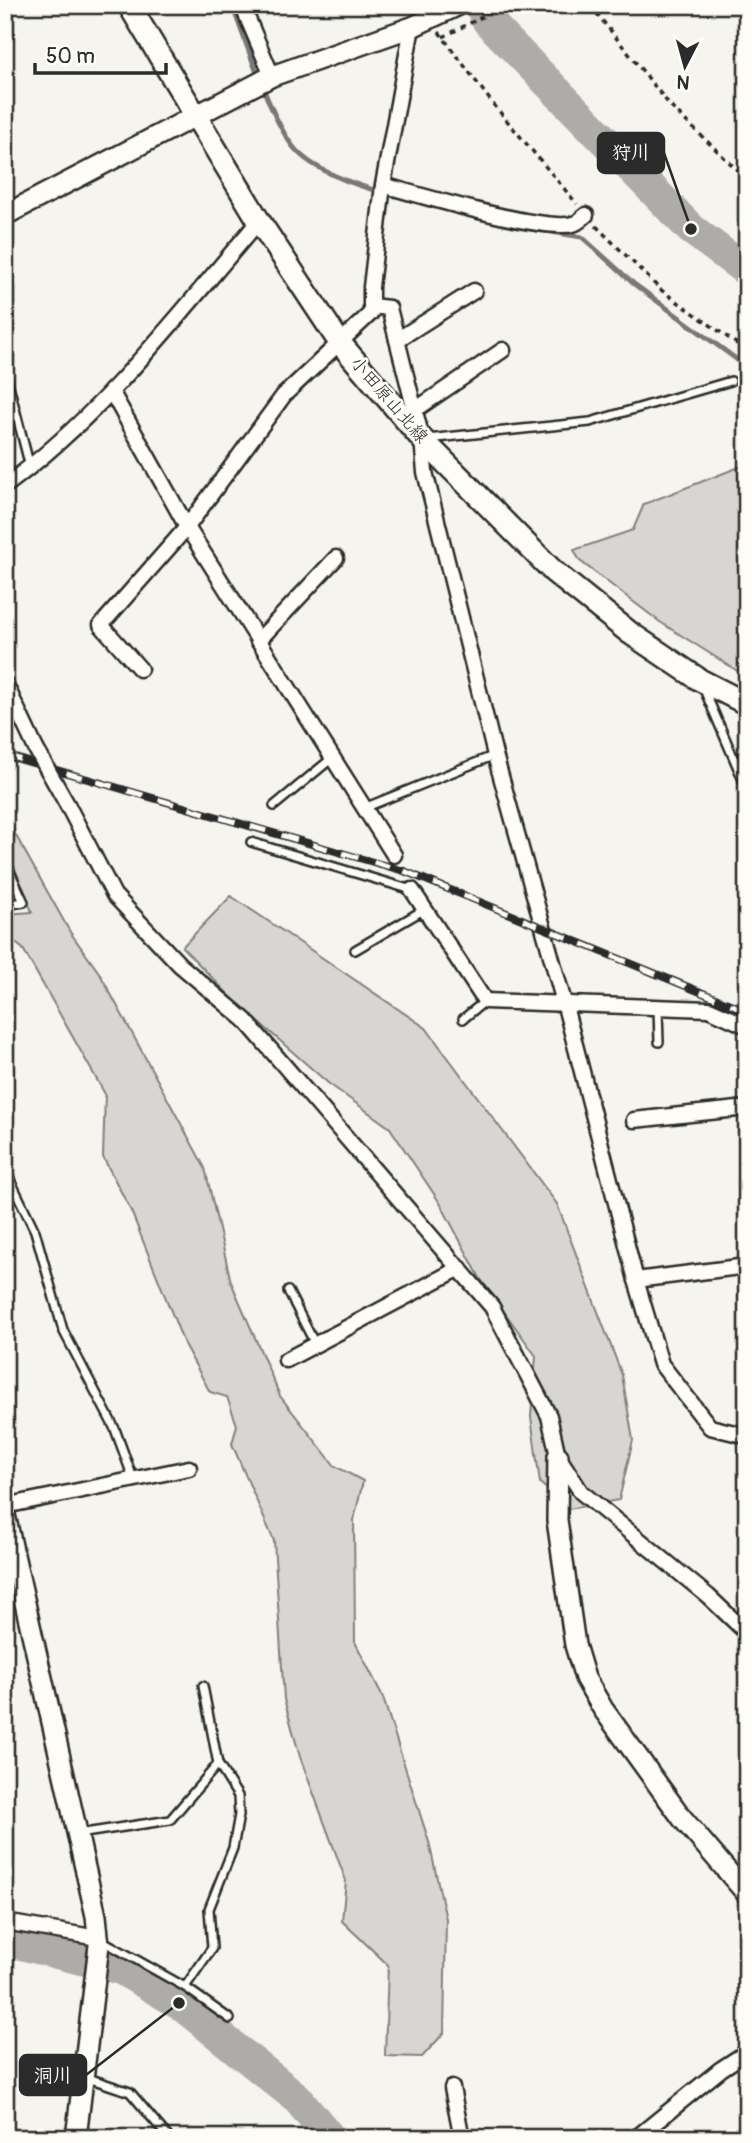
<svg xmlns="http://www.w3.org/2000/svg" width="752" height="2143" viewBox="0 0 752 2143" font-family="Pangolin,'Klee One',sans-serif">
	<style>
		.green { fill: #d7d6d2; stroke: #81807e; stroke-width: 2 }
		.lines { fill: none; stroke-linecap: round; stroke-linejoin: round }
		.stream { stroke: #797877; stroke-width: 5 }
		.river { stroke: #adaca9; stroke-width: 32 }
		.lane-casing { stroke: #2b2b2b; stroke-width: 12 }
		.street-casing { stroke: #2b2b2b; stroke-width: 19 }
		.secondary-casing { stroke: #2b2b2b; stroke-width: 24 }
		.primary-casing { stroke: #2b2b2b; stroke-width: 26 }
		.path { stroke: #2b2b2b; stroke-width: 3.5; stroke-dasharray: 5 5; stroke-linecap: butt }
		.lane { stroke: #fdfcf7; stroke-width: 7 }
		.street { stroke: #fdfcf7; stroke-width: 14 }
		.secondary { stroke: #fdfcf7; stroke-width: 19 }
		.primary { stroke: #fdfcf7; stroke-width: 21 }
		.rail-casing { stroke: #2b2b2b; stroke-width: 8 }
		.rail { stroke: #fdfcf7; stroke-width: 5; stroke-dasharray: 16; stroke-linecap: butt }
		.street-bridge-casing { stroke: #2b2b2b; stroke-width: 19; stroke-linecap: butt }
		.street-bridge { stroke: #fdfcf7; stroke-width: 14 }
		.labels { text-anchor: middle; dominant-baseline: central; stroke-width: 5; stroke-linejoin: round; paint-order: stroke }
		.street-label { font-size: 18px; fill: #2b2b2b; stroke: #fdfcf7 }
		.leader { fill: none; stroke: #2b2b2b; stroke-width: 2.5 }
		.callout-dot { fill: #2b2b2b; stroke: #fdfcf7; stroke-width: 2.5 }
		.callout { fill: #2b2b2b; stroke: #2b2b2b; stroke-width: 2.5 }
		.callout-label { font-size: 19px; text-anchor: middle; font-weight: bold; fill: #fff }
	</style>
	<rect width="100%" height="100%" fill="#f5f4ef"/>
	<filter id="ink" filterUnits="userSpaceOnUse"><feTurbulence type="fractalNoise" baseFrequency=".0143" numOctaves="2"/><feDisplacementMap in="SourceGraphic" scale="14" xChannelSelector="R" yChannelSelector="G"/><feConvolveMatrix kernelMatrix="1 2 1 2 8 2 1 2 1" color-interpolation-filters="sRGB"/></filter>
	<g filter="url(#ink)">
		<g class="green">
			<path d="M747,464V677L660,622L580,561L574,550L633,530L644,504Z"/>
			<path d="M10,825L70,932L100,974L205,1168L231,1282L280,1396L335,1466L363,1481L354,1520L355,1642L382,1695L429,1842L446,1919L444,2033L422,2057L385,2056L388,1965L342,1921L346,1881L300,1757L284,1699L274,1541L232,1444L237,1425L227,1397L210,1392L185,1346L131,1211L103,1157L105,1094L23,949L5,934V914L32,912L5,843V826Z"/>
			<path d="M231,896L426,1028L557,1204L622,1375L633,1440L619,1500L569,1509L540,1483L531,1417L536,1356L480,1278L440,1203L390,1128L328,1083L236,1002L182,947Z"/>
		</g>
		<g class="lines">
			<g class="stream">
				<path d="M232,5C247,43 270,119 295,149C313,170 355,185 381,192"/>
				<path d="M540,230L582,237L634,284L747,367"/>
			</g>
			<g class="river">
				<path d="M480,5L488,21L691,229L747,271"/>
				<path d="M5,1940L121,1969L179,2003L297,2098L330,2138"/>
			</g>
			<defs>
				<g id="lane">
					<path d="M5,370L30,467"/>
					<path d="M427,439L590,422L731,381"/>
					<path d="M703,687L747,789"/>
					<path d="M274,806L331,759"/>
					<path d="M364,808L495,755"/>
					<path d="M251,842L412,890"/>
					<path d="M5,861L24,902L5,905"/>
					<path d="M355,950L425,909"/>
					<path d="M658,1008L659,1042"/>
					<path d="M463,1019L485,1001"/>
					<path d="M5,1169L35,1231L63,1330L115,1429L134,1481"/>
					<path d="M288,1291L315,1344"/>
					<path d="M78,1834L170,1820L218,1764"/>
					<path d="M103,1941L185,1987L230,2019"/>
					<path d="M185,1987L212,1948L209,1909L233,1848L239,1815L238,1796L218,1764L203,1686"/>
					<path d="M85,2077L130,2092L169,2138"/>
				</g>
				<g id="street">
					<path d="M242,5L272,76"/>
					<path d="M383,185C419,195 542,232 573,224C578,223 582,218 586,215"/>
					<path d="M371,306L389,308L422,439L425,472L495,755L565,1006L636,1280L661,1364L710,1427L747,1436"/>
					<path d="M397,340L474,291"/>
					<path d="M111,391L187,527L394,855"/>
					<path d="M415,410L503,350"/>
					<path d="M5,486C104,414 180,312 259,221"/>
					<path d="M258,641L336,558"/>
					<path d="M140,669L101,625L187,527L284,395L371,313V287L383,185L412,27"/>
					<path d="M5,683L36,749"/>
					<path d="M68,806L114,895L180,965L245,1020L492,1307L549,1416L558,1456L581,1492L708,1596L747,1633"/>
					<path d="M412,890L485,1001L709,1009L747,1026"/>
					<path d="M634,1120L747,1108"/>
					<path d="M636,1280L747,1266"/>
					<path d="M286,1360L460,1268"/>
					<path d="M5,1506L189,1468"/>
					<path d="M5,1922L98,1938"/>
					<path d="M452,2088L462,2138"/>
					<path d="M636,2138L721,2069L747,2052"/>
				</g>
				<g id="secondary">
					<path d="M5,215L272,76L412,27L459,5"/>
					<path d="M558,1456L557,1520L575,1645L585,1678L603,1709L682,1818L747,1894"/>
					<path d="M5,1515L96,1916L99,1945L76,2138"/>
				</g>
				<path id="primary" d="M129,5L259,221L340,343L422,439L554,572L630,633L700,680L747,704"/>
			</defs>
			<use href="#lane" class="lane-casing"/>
			<use href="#street" class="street-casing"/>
			<use href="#secondary" class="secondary-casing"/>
			<use href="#primary" class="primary-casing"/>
			<g class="path">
				<path d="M590,5L672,108L747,179"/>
				<path d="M439,32L493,104L577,204"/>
				<path d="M443,37L505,5"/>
				<path d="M596,226L661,290L747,351"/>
			</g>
			<use href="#lane" class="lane"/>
			<use href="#street" class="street"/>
			<use href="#secondary" class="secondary"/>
			<use href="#primary" class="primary"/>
			<defs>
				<path id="rail" d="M5,755L404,871L747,1011"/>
			</defs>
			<use href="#rail" class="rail-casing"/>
			<use href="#rail" class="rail"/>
			<defs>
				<path id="street-bridge" d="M36,749L68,806"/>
			</defs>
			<use href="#street-bridge" class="street-bridge-casing"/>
			<use href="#street-bridge" class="street-bridge"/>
		</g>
	</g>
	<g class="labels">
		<g class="street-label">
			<text transform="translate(389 400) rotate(49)">小田原山北線</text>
		</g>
	</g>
	<path class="leader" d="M691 229L664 153M179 2003L86 2075"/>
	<g class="callout-dot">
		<circle cx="691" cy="229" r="7"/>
		<circle cx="179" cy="2003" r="7"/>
	</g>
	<g class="callout">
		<rect x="598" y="133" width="66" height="40" rx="7"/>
		<rect x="20" y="2055" width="66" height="40" rx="7"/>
	</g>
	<g class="callout-label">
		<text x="631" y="159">狩川</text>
		<text x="53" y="2082">洞川</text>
	</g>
	<rect width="752" height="2143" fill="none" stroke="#fdfcf7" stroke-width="28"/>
	<rect x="14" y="14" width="724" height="2115" fill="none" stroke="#2b2b2b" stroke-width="2.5" filter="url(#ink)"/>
	<g transform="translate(685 66) rotate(186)" stroke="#fdfcf7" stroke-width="5" paint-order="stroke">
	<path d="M0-5L12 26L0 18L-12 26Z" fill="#2b2b2b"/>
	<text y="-10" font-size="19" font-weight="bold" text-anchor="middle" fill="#2b2b2b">N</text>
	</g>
	<path d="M35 63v10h131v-10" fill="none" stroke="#2b2b2b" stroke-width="3.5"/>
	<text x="46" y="63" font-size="21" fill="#2b2b2b" stroke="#fdfcf7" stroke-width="5" paint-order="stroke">50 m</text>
</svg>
